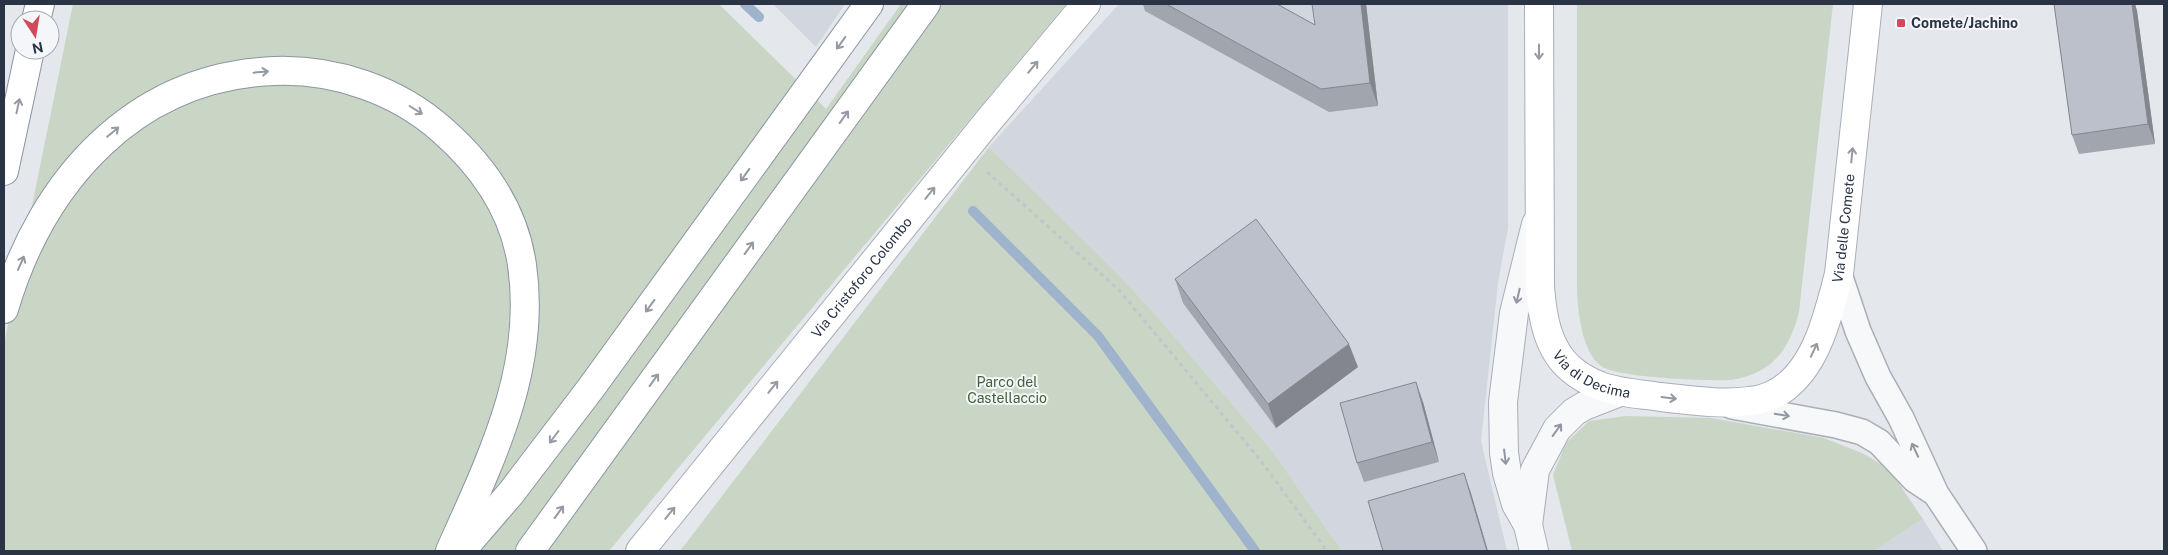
<svg xmlns="http://www.w3.org/2000/svg" width="2168" height="555" viewBox="0 0 2168 555" font-family="'Public Sans',sans-serif">
	<style>
		.built { fill: #d2d6de }
		.green { fill: #c9d6c5 }
		.lines { fill: none; stroke-linecap: round; stroke-linejoin: round }
		.stream { stroke: #9fb4cc; stroke-width: 10 }
		.minor-casing { stroke: #a9aeb7; stroke-width: 28 }
		.tertiary-casing { stroke: #a9aeb7; stroke-width: 30 }
		.secondary-casing { stroke: #a9aeb7; stroke-width: 30 }
		.trunk-casing { stroke: #8b94a3; stroke-width: 30 }
		.path { stroke: #c2c5cb; stroke-width: 3; stroke-dasharray: 4 4; stroke-linecap: butt }
		.minor { stroke: #f7f8fa; stroke-width: 25 }
		.tertiary { stroke: #f7f8fa; stroke-width: 28 }
		.secondary { stroke: #fff; stroke-width: 28 }
		.trunk { stroke: #fff; stroke-width: 28 }
		.wall { fill: #a1a5ae }
		.shaded-wall { fill: #83868d }
		.building { fill: #bbc0ca; stroke: #83868d }
		.oneway { stroke: #959aa2 }
		.oneway2 { stroke: #9196a0 }
		.poi-dot { fill: #d1495b; stroke: #f4f6f9; stroke-width: 2 }
		.labels { text-anchor: middle; dominant-baseline: central; stroke-width: 4; stroke-linejoin: round; paint-order: stroke }
		.poi-label { font-size: 14px; font-weight: bold; fill: #2b3445; stroke: #f4f6f9; text-anchor: start }
		.street-label { font-size: 14px; fill: #2b3445; stroke: #f4f6f9 }
		.park-label { font-size: 14px; fill: #3f6138; stroke: #f4f6f9 }
	</style>
	<rect width="100%" height="100%" fill="#e4e7ec"/>
	<g class="built">
		<path d="M773,4H845L816,47Z"/>
		<path d="M1119,4H1508V228L1498,283L1481,441L1507,551H1342L1273,452L1156,315L1119,275L989,147Z"/>
		<path d="M1923,519L1943,551H1874Z"/>
	</g>
	<g class="green">
		<path d="M73,4H719L826,109L901,4H1066L609,551H4V344Z"/>
		<path d="M1577,4H1833L1799,312C1789,351 1772,373 1731,380C1708,381 1618,378 1601,366C1582,352 1578,313 1577,291Z"/>
		<path d="M989,147L1119,275L1156,315L1273,452L1342,551H680Z"/>
		<path d="M1626,416L1711,418L1824,438L1864,454L1889,469L1923,519L1874,551H1572L1553,475L1566,443L1589,421Z"/>
	</g>
	<g class="lines">
		<g class="stream">
			<path d="M745,4L759,17"/>
			<path d="M973,211L1098,336L1255,551"/>
		</g>
		<defs>
			<g id="minor">
				<path d="M1839,274L1858,331L1878,377L1901,418L1936,494L1974,551"/>
				<path d="M1732,406L1836,425L1862,432L1879,442L1914,479L1932,491"/>
			</g>
			<g id="tertiary">
				<path d="M1528,525L1535,470L1557,429L1574,412L1584,406L1620,392"/>
				<path d="M1534,551L1528,525L1516,504L1507,473L1504,453L1503,402L1514,313L1536,224"/>
			</g>
			<g id="secondary">
				<path id="s1" d="M1539,4L1540,286C1542,315 1547,349 1571,369C1579,376 1590,382 1600,386C1619,393 1640,394 1660,397C1690,400 1720,405 1750,401C1763,400 1778,394 1788,385C1819,359 1829,311 1839,274L1868,4"/>
				<path id="s2" d="M640,551L989,120L1086,4"/>
			</g>
			<g id="trunk">
				<path d="M36,20L40,4"/>
				<path d="M4,171L30,50"/>
				<path d="M4,309C42,180 135,76 275,71C335,69 397,90 442,130C482,165 514,210 522,265C537,368 491,459 450,551"/>
				<path d="M461,551L511,493L591,388L869,4"/>
				<path d="M530,551L926,4"/>
			</g>
		</defs>
		<use href="#minor" class="minor-casing"/>
		<use href="#tertiary" class="tertiary-casing"/>
		<use href="#secondary" class="secondary-casing"/>
		<use href="#trunk" class="trunk-casing"/>
		<path class="path" d="M987,172L1119,290L1261,461L1327,551"/>
		<use href="#minor" class="minor"/>
		<use href="#tertiary" class="tertiary"/>
		<use href="#secondary" class="secondary"/>
		<use href="#trunk" class="trunk"/>
	</g>
	<g class="wall">
		<path d="M1143,4H1277L1315,25L1366,4L1378,106L1329,112L1145,11Z"/>
		<path d="M2054,4H2135L2137,11L2155,144L2079,154L2072,135Z"/>
		<path d="M1175,279L1358,367L1276,428L1183,303Z"/>
		<path d="M1423,402L1439,462L1364,482L1357,463Z"/>
	</g>
	<g class="shaded-wall">
		<path d="M1361,4H1366L1378,106L1370,83Z"/>
		<path d="M2132,4H2135L2137,11L2155,144L2148,124Z"/>
		<path d="M1349,344L1358,367L1276,428L1268,404Z"/>
		<path d="M1416,382L1423,402L1439,462L1432,442Z"/>
		<path d="M1464,473L1471,493L1488,551H1487Z"/>
	</g>
	<g class="building">
		<path d="M1166,4H1277L1315,25L1312,4H1361L1370,83L1321,89Z"/>
		<path d="M2054,4H2132L2148,124L2072,135Z"/>
		<path d="M1256,219L1349,344L1268,404L1175,279Z"/>
		<path d="M1416,382L1432,442L1357,463L1340,403Z"/>
		<path d="M1464,473L1487,551H1383L1368,501Z"/>
	</g>
	<defs><path id="oneway-shaft" d="M-6 0H5M1.5-3L5.5 0L1.5 3" fill="none" stroke-width="1.6" stroke-linecap="round" stroke-linejoin="round" transform="scale(1.25)"/></defs>
	<g class="oneway">
		<use href="#oneway-shaft" transform="translate(841 43) rotate(126)"/>
		<use href="#oneway-shaft" transform="translate(1539 52) rotate(90)"/>
		<use href="#oneway-shaft" transform="translate(1033 67) rotate(-50)"/>
		<use href="#oneway-shaft" transform="translate(261 72) rotate(-5)"/>
		<use href="#oneway-shaft" transform="translate(18 106) rotate(-78)"/>
		<use href="#oneway-shaft" transform="translate(416 110) rotate(32)"/>
		<use href="#oneway-shaft" transform="translate(844 117) rotate(-54)"/>
		<use href="#oneway-shaft" transform="translate(113 132) rotate(-40)"/>
		<use href="#oneway-shaft" transform="translate(1852 155) rotate(-84)"/>
		<use href="#oneway-shaft" transform="translate(745 175) rotate(126)"/>
		<use href="#oneway-shaft" transform="translate(930 193) rotate(-51)"/>
		<use href="#oneway-shaft" transform="translate(749 248) rotate(-54)"/>
		<use href="#oneway-shaft" transform="translate(21 263) rotate(-66)"/>
		<use href="#oneway-shaft" transform="translate(650 306) rotate(126)"/>
		<use href="#oneway-shaft" transform="translate(1814 350) rotate(-65)"/>
		<use href="#oneway-shaft" transform="translate(654 380) rotate(-54)"/>
		<use href="#oneway-shaft" transform="translate(773 387) rotate(-51)"/>
		<use href="#oneway-shaft" transform="translate(1669 398) rotate(7)"/>
		<use href="#oneway-shaft" transform="translate(554 437) rotate(127)"/>
		<use href="#oneway-shaft" transform="translate(559 512) rotate(-54)"/>
		<use href="#oneway-shaft" transform="translate(670 513) rotate(-51)"/>
	</g>
	<g class="oneway2">
		<use href="#oneway-shaft" transform="translate(1518 296) rotate(103)"/>
		<use href="#oneway-shaft" transform="translate(1782 415) rotate(10)"/>
		<use href="#oneway-shaft" transform="translate(1557 430) rotate(-54)"/>
		<use href="#oneway-shaft" transform="translate(1915 450) rotate(-115)"/>
		<use href="#oneway-shaft" transform="translate(1505 457) rotate(83)"/>
	</g>
	<rect class="poi-dot" x="1896" y="18" width="10" height="10" rx="2.5"/>
	<g class="labels">
		<g class="poi-label">
			<text x="1911" y="23">Comete/Jachino</text>
		</g>
		<g class="street-label">
			<text stroke="none"><textPath href="#s1" startOffset="770">Via delle Comete</textPath></text>
			<text stroke="none"><textPath href="#s2" startOffset="352">Via Cristoforo Colombo</textPath></text>
			<text stroke="none"><textPath href="#s1" startOffset="394">Via di Decima</textPath></text>
		</g>
		<g class="park-label">
			<text x="1007" y="382">Parco del<tspan x="1007" dy="16">Castellaccio</tspan></text>
		</g>
	</g>
	<rect width="2168" height="555" fill="none" stroke="#2b3445" stroke-width="10"/>
	<g transform="translate(35 35) rotate(168)"><circle r="24" fill="#f4f6f9" stroke="#a4a8b1"/>
	<path d="M0-4L9 19L0 12L-9 19Z" fill="#d1495b"/>
	<text y="-8" font-size="14" font-weight="bold" text-anchor="middle" fill="#2b3445">N</text>
	</g>
</svg>
